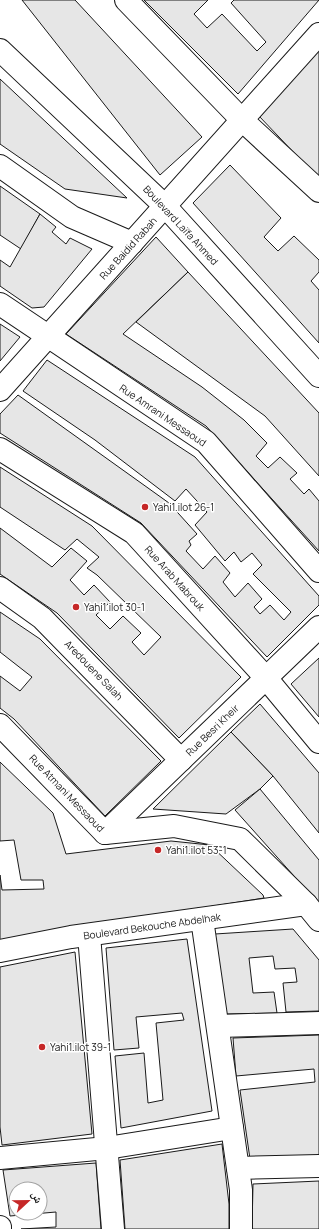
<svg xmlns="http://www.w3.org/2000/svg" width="319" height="1229" viewBox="0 0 319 1229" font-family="Manrope,'Noto Naskh Arabic',sans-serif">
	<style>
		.building { fill: #e6e6e6; stroke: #1a1a1a; fill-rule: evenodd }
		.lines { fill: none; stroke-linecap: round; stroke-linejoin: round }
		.street-casing { stroke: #1a1a1a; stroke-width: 24 }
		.secondary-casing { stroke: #1a1a1a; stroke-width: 24 }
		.street { stroke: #fff; stroke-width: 22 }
		.secondary { stroke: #fff; stroke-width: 22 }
		.poi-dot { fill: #c62828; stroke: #fff; stroke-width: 1.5 }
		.labels { text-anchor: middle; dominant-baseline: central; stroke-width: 3; stroke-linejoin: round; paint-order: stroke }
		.street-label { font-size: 10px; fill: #1a1a1a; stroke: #fff }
		.poi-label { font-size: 10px; fill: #1a1a1a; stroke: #fff; text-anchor: start }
	</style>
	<rect width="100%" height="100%" fill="#fff"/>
	<g class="building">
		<path d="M22,0H75L202,137L160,175Z"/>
		<path d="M144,0H208L194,14L207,28L222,14L257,51L266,42L231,3L234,0H319L238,94Z"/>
		<path d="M319,50V179L258,115Z"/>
		<path d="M0,79L127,198L65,189L0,144Z"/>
		<path d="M230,165L281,218L264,237L278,251L294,236L319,260V272L311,281L319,290V343L193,203Z"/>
		<path d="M0,186L40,214L21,249L0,235Z"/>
		<path d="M40,214L56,227L52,232L66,244L70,238L92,249L44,307L32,308L0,286V260L10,267Z"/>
		<path d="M156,237L188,272L123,334L202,387L244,420L267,443L256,456L268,468L280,457L297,473L290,479L304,494L309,489L319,501V551L206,426L66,334Z"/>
		<path d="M188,272L319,413V476L265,416L136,322Z"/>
		<path d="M0,324L20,337L0,361Z"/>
		<path d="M47,360L195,457L319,596V605L267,657L141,523L0,433V414L18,395L169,503L197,534L189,541L191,545L186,551L203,569L215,556L230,573L223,582L235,597L248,583L262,599L254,607L260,614L270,605L284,620L291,612L253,574L262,565L252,553L241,562L234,552L225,561L195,525L207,512L186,489L175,501L95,440L23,391Z"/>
		<path d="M0,467L92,526L241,677L179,738L57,613L0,574V528L52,567L71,548L87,561L70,580L84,595L94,585L110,602L96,615L110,629L123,616L141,633L132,642L144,655L161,637L97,575L87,568L99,557L77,539L65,550L0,507Z"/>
		<path d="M0,612L40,639L161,761L105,816L14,719L0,708V676L20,691L32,677L0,652Z"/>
		<path d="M319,658V717L291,684Z"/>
		<path d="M260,704L319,773V833L273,776L231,732Z"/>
		<path d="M231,732L273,776L260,789L226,814L153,809Z"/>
		<path d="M0,762L53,813L66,854L171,841L210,845L263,895L264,898L0,940V875L2,890L44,889L43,880H21L14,840L0,841Z"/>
		<path d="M260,789L319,860V904L235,810Z"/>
		<path d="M293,929L319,960V1011L286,1012L283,983L297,982L295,968L275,969L273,956L249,958L253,993L274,992L277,1013L226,1014L215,934Z"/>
		<path d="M187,939L212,1111L121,1128L115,1056L144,1053L148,1103L163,1100L156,1023L184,1020L182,1013L136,1017L139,1048L114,1050L106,948Z"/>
		<path d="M75,952L92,1134L2,1145L0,1127V967Z"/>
		<path d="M319,1035V1157L250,1159L240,1090L315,1082L314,1069L236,1076L233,1038Z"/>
		<path d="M222,1144L229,1204V1229H125L120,1160Z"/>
		<path d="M96,1163L101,1229H21L56,1227V1212L10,1216L3,1170ZM16,1189H40V1213H16Z"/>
		<path d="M319,1181V1229H252L253,1184Z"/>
	</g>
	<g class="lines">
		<defs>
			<g id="street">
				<path d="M126,0L242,120L319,191"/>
				<path d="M0,166L72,217L132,243"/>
				<path d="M0,304L206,442L319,571"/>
				<path d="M0,390L319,34"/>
				<path d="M0,449L134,533L266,678L319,742"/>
				<path d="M0,588L42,618L181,760"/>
				<path d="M0,725L105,833L174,826L240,839L306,904L319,920"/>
				<path d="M105,833L319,627"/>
				<path d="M202,919L241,1190V1229"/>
				<path d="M89,935L113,1229"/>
				<path d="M0,951L71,937L306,904"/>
				<path d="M218,1026L319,1023"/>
				<path d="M0,1158L107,1148L232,1128"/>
				<path d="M238,1168L319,1166"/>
				<path d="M0,1227V1229"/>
			</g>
			<path id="secondary" d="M0,50L165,206L319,376"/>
		</defs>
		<use href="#street" class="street-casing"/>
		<use href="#secondary" class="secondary-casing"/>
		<use href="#street" class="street"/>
		<use href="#secondary" class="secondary"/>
	</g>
	<g class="poi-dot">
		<circle cx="145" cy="507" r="4"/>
		<circle cx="76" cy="607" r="4"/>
		<circle cx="158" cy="850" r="4"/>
		<circle cx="42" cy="1047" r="4"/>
	</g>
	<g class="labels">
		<g class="street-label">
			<text transform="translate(181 225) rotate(47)">Boulevard Laïfa Ahmed</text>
			<text transform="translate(128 248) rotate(-48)">Rue Baidid Rabah</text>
			<text transform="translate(163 415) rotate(34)">Rue Amrani Messaoud</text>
			<text transform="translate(175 578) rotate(48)">Rue Arab Mabrouk</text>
			<text transform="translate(94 670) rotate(46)">Aredouene Salah</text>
			<text transform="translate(212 730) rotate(-44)">Rue Besri Kheir</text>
			<text transform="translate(67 793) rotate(46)">Rue Atmani Messaoud</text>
			<text transform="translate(152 926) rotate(-8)">Boulevard Bekouche Abdelhak</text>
		</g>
		<g class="poi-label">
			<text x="153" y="507">Yahi1.ilot 26-1</text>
			<text x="84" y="607">Yahi1.ilot 30-1</text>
			<text x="166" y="850">Yahi1.ilot 53-1</text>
			<text x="50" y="1047">Yahi1.ilot 39-1</text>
		</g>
	</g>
	<g transform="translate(28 1201) rotate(68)"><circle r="19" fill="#ffffff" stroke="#a3a3a3"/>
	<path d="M0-3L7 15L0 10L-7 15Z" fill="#c62828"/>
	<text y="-6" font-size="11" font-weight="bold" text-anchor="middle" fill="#1a1a1a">ش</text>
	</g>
</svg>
